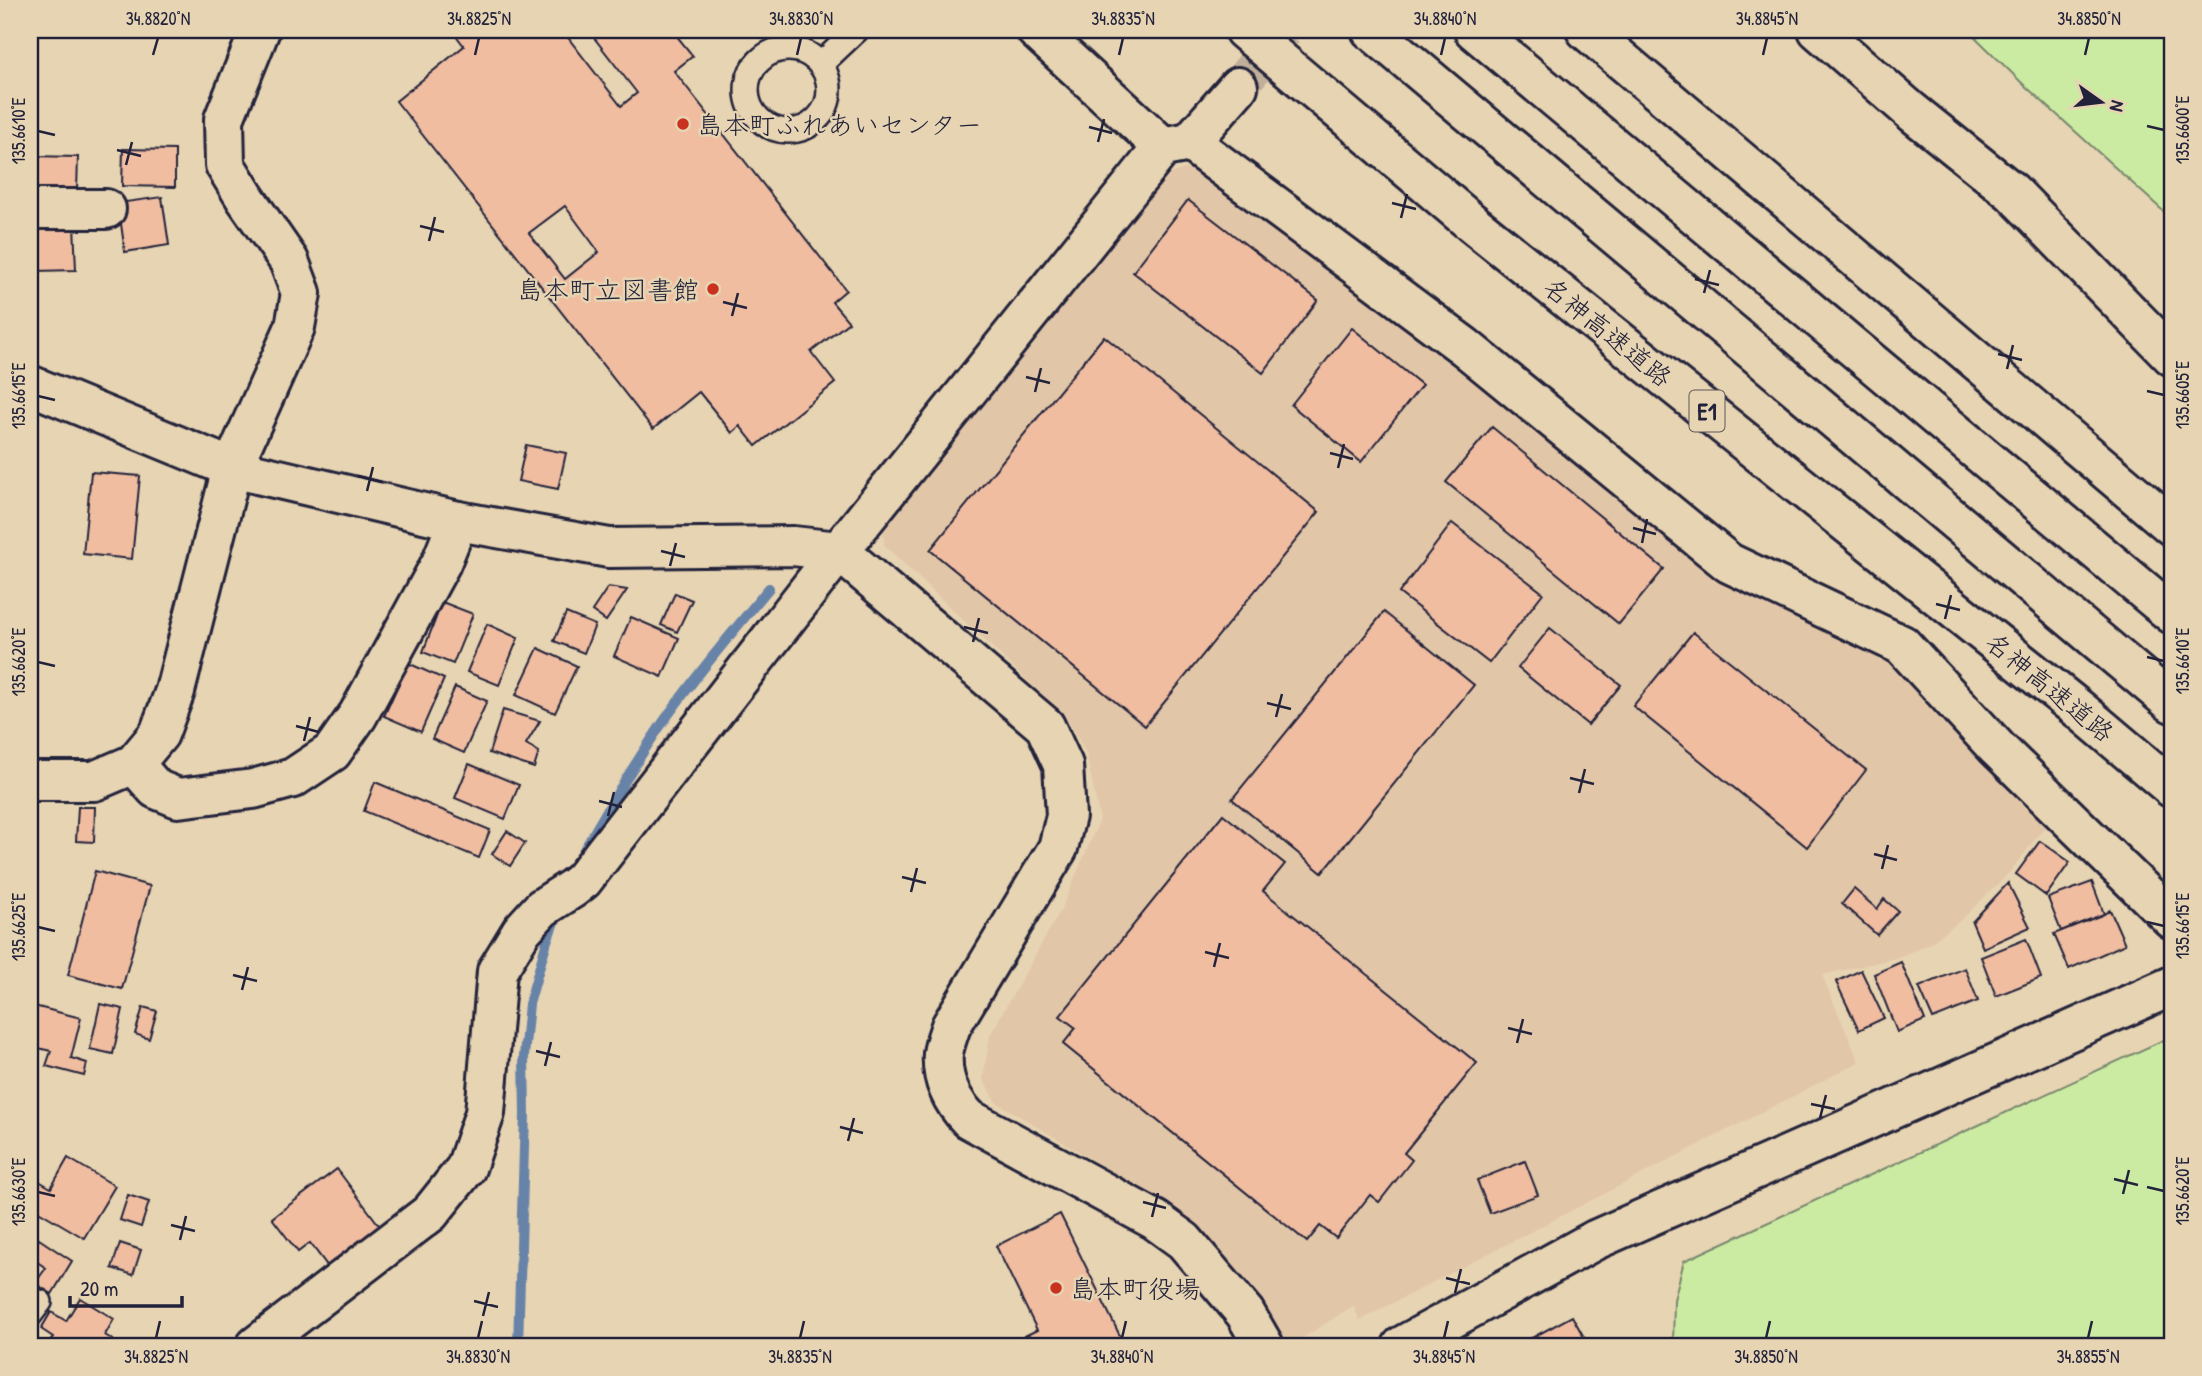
<svg xmlns="http://www.w3.org/2000/svg" width="2202" height="1376" viewBox="0 0 2202 1376" font-family="'Patrick Hand','Klee One',sans-serif">
	<style>
		.built { fill: #e2c6a8 }
		.green { fill: #cceba2; stroke: #77866e; stroke-width: 2 }
		.lines { fill: none; stroke-linecap: round; stroke-linejoin: round }
		.stream { stroke: #6883a8; stroke-width: 10 }
		.building { fill: #f0bda1; stroke: #22223b; stroke-width: 2; fill-rule: evenodd }
		.street-tunnel { stroke: #c0b09a; stroke-width: 38; stroke-dasharray: 38 19; stroke-linecap: butt }
		.lane-casing { stroke: #22223b; stroke-width: 28 }
		.street-casing { stroke: #22223b; stroke-width: 44 }
		.secondary-casing { stroke: #22223b; stroke-width: 44 }
		.highway-casing { stroke: #22223b; stroke-width: 44 }
		.lane { stroke: #e7d4b2; stroke-width: 23 }
		.street { stroke: #e7d4b2; stroke-width: 38 }
		.secondary { stroke: #e7d4b2; stroke-width: 38 }
		.highway { stroke: #e7d4b2; stroke-width: 38 }
		.ticks { fill: none; stroke: #22223b; stroke-width: 2.5 }
		.poi-dot { fill: #c8321e; stroke: #e7d4b2; stroke-width: 2.5 }
		.labels { text-anchor: middle; dominant-baseline: central; stroke-width: 5; stroke-linejoin: round; paint-order: stroke }
		.shield { fill: #e7d4b2; stroke: #5d575f; stroke-width: 2 }
		.shield-label { font-size: 24px; font-weight: bold; fill: #22223b }
		.poi-label { font-size: 26px; fill: #22223b; stroke: #e7d4b2; text-anchor: start }
		.street-label { font-size: 26px; fill: #22223b; stroke: #e7d4b2 }
		.neatline { fill: none; stroke: #22223b; stroke-width: 2.5 }
		.ticks-label { font-size: 18px; text-anchor: middle; fill: #22223b }
	</style>
	<rect width="100%" height="100%" fill="#e7d4b2"/>
	<filter id="ink" filterUnits="userSpaceOnUse"><feTurbulence type="fractalNoise" baseFrequency=".0143" numOctaves="2"/><feDisplacementMap in="SourceGraphic" scale="14" xChannelSelector="R" yChannelSelector="G"/><feConvolveMatrix kernelMatrix="1 2 1 2 8 2 1 2 1" color-interpolation-filters="sRGB"/></filter>
	<g filter="url(#ink)">
		<path class="built" d="M1196,165L1212,171L1718,573L1897,659L2051,819L2009,873L1961,920L1929,944L1896,958L1822,975L1859,1062L1360,1320L1353,1306L1290,1346L1249,1288L1186,1216L996,1102L983,1079L990,1035L1062,908L1100,819L1086,753L1065,716L884,545L883,527L1160,177Z"/>
		<g class="green">
			<path d="M1968,30H2172V219L2023,84Z"/>
			<path d="M2172,1036V1346H1673L1674,1300L1684,1261Z"/>
		</g>
		<g class="lines">
			<g class="stream">
				<path d="M583,852C607,809 632,768 659,728C693,679 731,634 769,588"/>
				<path d="M518,1346L525,1114L524,1056L529,1004L547,941L558,911"/>
			</g>
		</g>
		<g class="building">
			<path d="M460,30H562L621,106L637,93L588,30H672L693,56L674,71L846,290L832,302L849,322L811,352L835,383L756,446L740,426L732,433L699,392L653,429L396,101L464,46L455,34ZM565,206L599,252L565,279L529,233Z"/>
			<path d="M123,149L175,150V187L122,186Z"/>
			<path d="M30,156L78,157L77,190L30,189Z"/>
			<path d="M162,197L169,245L125,252L118,203Z"/>
			<path d="M1188,200L1318,300L1263,373L1133,272Z"/>
			<path d="M74,224L76,270L36,271L34,225Z"/>
			<path d="M1352,328L1422,385L1361,462L1291,405Z"/>
			<path d="M1104,336L1319,512L1145,726L930,550Z"/>
			<path d="M1492,427L1664,569L1619,624L1446,482Z"/>
			<path d="M526,445L566,453L558,489L518,481Z"/>
			<path d="M91,472L140,476L132,559L83,554Z"/>
			<path d="M1452,523L1543,593L1489,663L1399,593Z"/>
			<path d="M608,587L627,590L606,621L592,611Z"/>
			<path d="M675,593L692,600L677,632L661,625Z"/>
			<path d="M442,602L473,614L453,664L423,652Z"/>
			<path d="M1384,612L1474,685L1322,873L1232,799Z"/>
			<path d="M566,613L595,625L584,653L554,641Z"/>
			<path d="M631,617L679,638L662,677L614,656Z"/>
			<path d="M487,624L518,638L499,685L467,672Z"/>
			<path d="M1550,628L1621,685L1588,725L1518,668Z"/>
			<path d="M1693,632L1866,770L1807,847L1633,706Z"/>
			<path d="M538,648L577,666L555,713L516,695Z"/>
			<path d="M408,663L444,679L421,732L384,716Z"/>
			<path d="M455,687L487,701L464,753L432,739Z"/>
			<path d="M503,710L540,721L526,744L539,752L534,768L489,753Z"/>
			<path d="M469,764L519,785L505,819L455,798Z"/>
			<path d="M375,782L490,830L479,858L364,811Z"/>
			<path d="M78,807H95L94,842L76,841Z"/>
			<path d="M1223,814L1285,864L1263,891L1477,1063L1404,1153L1412,1160L1379,1202L1370,1195L1336,1238L1320,1226L1307,1242L1063,1044L1076,1028L1060,1016Z"/>
			<path d="M507,831L525,843L510,866L492,854Z"/>
			<path d="M2040,841L2070,862L2046,896L2016,874Z"/>
			<path d="M95,871L150,886L122,989L68,975Z"/>
			<path d="M2092,882L2104,914L2061,931L2048,898Z"/>
			<path d="M2008,883L2030,927L1983,948L1972,922Z"/>
			<path d="M1854,889L1877,909L1884,899L1898,911L1877,935L1842,904Z"/>
			<path d="M2110,910L2125,944L2069,969L2054,934L2104,914Z"/>
			<path d="M2026,939L2041,978L1996,996L1981,957Z"/>
			<path d="M1901,962L1925,1020L1897,1032L1874,974Z"/>
			<path d="M1965,968L1978,1001L1933,1019L1919,987Z"/>
			<path d="M1861,970L1884,1018L1859,1030L1836,982Z"/>
			<path d="M100,1004L123,1009L113,1054L90,1049Z"/>
			<path d="M30,1005L81,1018L71,1058L87,1063L84,1076L46,1066L51,1051L30,1046Z"/>
			<path d="M143,1007L157,1011L149,1039L135,1034Z"/>
			<path d="M68,1158L115,1186L84,1238L30,1206V1196L39,1181L51,1188Z"/>
			<path d="M1525,1161L1538,1195L1490,1213L1477,1180Z"/>
			<path d="M337,1169L382,1229L329,1268L310,1243L298,1252L272,1218Z"/>
			<path d="M128,1195L149,1202L141,1227L120,1220Z"/>
			<path d="M1060,1214L1125,1346H1004L1037,1330L996,1246Z"/>
			<path d="M39,1239L72,1261L52,1294L35,1283L46,1268L30,1257V1252Z"/>
			<path d="M120,1243L141,1250L133,1275L112,1268Z"/>
			<path d="M80,1298L114,1319L105,1335L113,1340L109,1346H47L53,1337L41,1329L51,1312L66,1321Z"/>
			<path d="M1572,1316L1589,1346H1517Z"/>
		</g>
		<g class="lines">
			<path class="street-tunnel" d="M1238,87L1284,30"/>
			<defs>
				<g id="lane">
					<circle cx="788" cy="90" r="41"/>
					<path d="M821,64L857,30"/>
					<path d="M30,1315L40,1302"/>
				</g>
				<g id="street">
					<path d="M1036,30L1163,147"/>
					<path d="M1818,30L1911,111L2012,192L2172,356"/>
					<path d="M1190,142L1465,347L1729,563L1902,645L1997,748L2172,919"/>
					<path d="M30,209H106"/>
					<path d="M134,764L156,789L178,798L253,789L293,778L332,752L358,715L441,563L458,521"/>
					<path d="M30,781H94L134,764L159,734L175,691L232,468L295,327L301,293L289,261L246,199L225,165L224,119L260,30"/>
					<path d="M256,1346L430,1213L466,1168L485,1113L497,971L522,930L542,908L573,888L583,880L839,551L1163,147L1190,142L1238,87"/>
				</g>
				<g id="secondary">
					<path d="M30,385L232,468L458,521L609,548L793,546L839,551L1045,726L1063,765L1066,816L1058,848L951,1026C948,1035 944,1045 943,1054C941,1079 952,1102 969,1119L1155,1220L1184,1241L1245,1313L1264,1346"/>
					<path d="M1402,1346L1595,1240L2172,986"/>
				</g>
				<g id="highway">
					<path d="M1244,30L1471,222L2081,711L2172,788"/>
					<path d="M1371,30L2172,703"/>
					<path d="M1474,30L2172,614"/>
					<path d="M1586,30L2172,526"/>
				</g>
			</defs>
			<use href="#lane" class="lane-casing"/>
			<use href="#street" class="street-casing"/>
			<use href="#secondary" class="secondary-casing"/>
			<use href="#highway" class="highway-casing"/>
			<use href="#lane" class="lane"/>
			<use href="#street" class="street"/>
			<use href="#secondary" class="secondary"/>
			<use href="#highway" class="highway"/>
		</g>
	</g>
	<path class="ticks" d="M153,55L158,38M475,55L479,38M797,55L801,38M1119,55L1123,38M1441,55L1445,38M1763,55L1767,38M2085,55L2089,38M2147,126L2164,130M1089,127L1112,133M38,131L55,135M1098,142L1104,119M117,150L141,156M126,165L132,142M1392,203L1416,209M1401,218L1407,194M420,226L444,232M429,241L435,217M1695,279L1719,285M1704,293L1710,270M723,302L747,308M732,316L738,293M1998,354L2022,360M2007,369L2013,345M1026,377L1050,383M2147,391L2164,395M1035,392L1041,368M38,396L55,400M1330,453L1353,459M1338,468L1344,444M358,476L382,482M367,491L373,467M1633,528L1656,534M1642,543L1647,519M661,551L685,557M670,566L676,543M1936,604L1960,610M1945,619L1951,595M964,627L988,633M973,642L979,618M2147,657L2164,661M38,662L55,666M1267,703L1291,709M1276,717L1282,694M296,726L319,732M304,741L310,717M1570,778L1594,784M1579,793L1585,769M599,801L622,807M608,816L614,792M1874,854L1897,860M1882,869L1888,845M902,877L926,883M911,892L917,868M2147,922L2164,926M38,927L55,931M1205,952L1229,958M1214,967L1220,943M233,975L257,981M242,990L248,967M1508,1028L1532,1034M1517,1043L1523,1019M536,1051L560,1057M545,1066L551,1042M1811,1104L1835,1109M1820,1118L1826,1095M840,1127L863,1133M848,1141L854,1118M2114,1179L2138,1185M2147,1187L2164,1191M38,1192L55,1196M2123,1194L2129,1170M1143,1202L1166,1208M1152,1217L1158,1193M171,1225L195,1231M180,1240L186,1216M1446,1278L1470,1284M1455,1293L1461,1269M474,1301L498,1307M483,1316L489,1292M156,1338L160,1321M478,1338L482,1321M800,1338L804,1321M1122,1338L1126,1321M1444,1338L1448,1321M1766,1338L1770,1321M2088,1338L2092,1321"/>
	<g class="poi-dot">
		<circle cx="683" cy="124" r="7"/>
		<circle cx="713" cy="289" r="7"/>
		<circle cx="1056" cy="1288" r="7"/>
	</g>
	<g class="labels">
		<rect class="shield" x="1689.5" y="390.5" width="35" height="41" rx="5"/>
		<g class="shield-label">
			<text x="1707" y="411">E1</text>
		</g>
		<g class="poi-label">
			<text x="697" y="124">島本町ふれあいセンター</text>
			<text x="699" y="289" text-anchor="end">島本町立図書館</text>
			<text x="1070" y="1288">島本町役場</text>
		</g>
		<g class="street-label">
			<text transform="translate(1608 332) rotate(39)">名神高速道路</text>
			<text transform="translate(2050 687) rotate(39)">名神高速道路</text>
		</g>
	</g>
	<rect width="2202" height="1376" fill="none" stroke="#e7d4b2" stroke-width="77"/>
	<g transform="translate(2101 102) rotate(104)" stroke="#e7d4b2" stroke-width="5" paint-order="stroke">
	<path d="M0-5L12 26L0 18L-12 26Z" fill="#22223b"/>
	<text y="-10" font-size="19" font-weight="bold" text-anchor="middle" fill="#22223b">N</text>
	</g>
	<path d="M70 1296v10h112v-10" fill="none" stroke="#22223b" stroke-width="3.5"/>
	<text x="80" y="1296" font-size="21" fill="#22223b" stroke="#e7d4b2" stroke-width="5" paint-order="stroke">20 m</text>
	<rect x="38" y="38" width="2126" height="1300" class="neatline"/>
	<g class="ticks-label">
		<text x="158" y="25">34.8820°N</text>
		<text x="479" y="25">34.8825°N</text>
		<text x="801" y="25">34.8830°N</text>
		<text x="1123" y="25">34.8835°N</text>
		<text x="1445" y="25">34.8840°N</text>
		<text x="1767" y="25">34.8845°N</text>
		<text x="2089" y="25">34.8850°N</text>
		<text transform="translate(2183 130) rotate(-90)" y="6">135.6600°E</text>
		<text transform="translate(19 131) rotate(-90)" y="6">135.6610°E</text>
		<text transform="translate(2183 395) rotate(-90)" y="6">135.6605°E</text>
		<text transform="translate(19 396) rotate(-90)" y="6">135.6615°E</text>
		<text transform="translate(2183 661) rotate(-90)" y="6">135.6610°E</text>
		<text transform="translate(19 662) rotate(-90)" y="6">135.6620°E</text>
		<text transform="translate(2183 926) rotate(-90)" y="6">135.6615°E</text>
		<text transform="translate(19 927) rotate(-90)" y="6">135.6625°E</text>
		<text transform="translate(2183 1191) rotate(-90)" y="6">135.6620°E</text>
		<text transform="translate(19 1192) rotate(-90)" y="6">135.6630°E</text>
		<text x="156" y="1363">34.8825°N</text>
		<text x="478" y="1363">34.8830°N</text>
		<text x="800" y="1363">34.8835°N</text>
		<text x="1122" y="1363">34.8840°N</text>
		<text x="1444" y="1363">34.8845°N</text>
		<text x="1766" y="1363">34.8850°N</text>
		<text x="2088" y="1363">34.8855°N</text>
	</g>
</svg>
